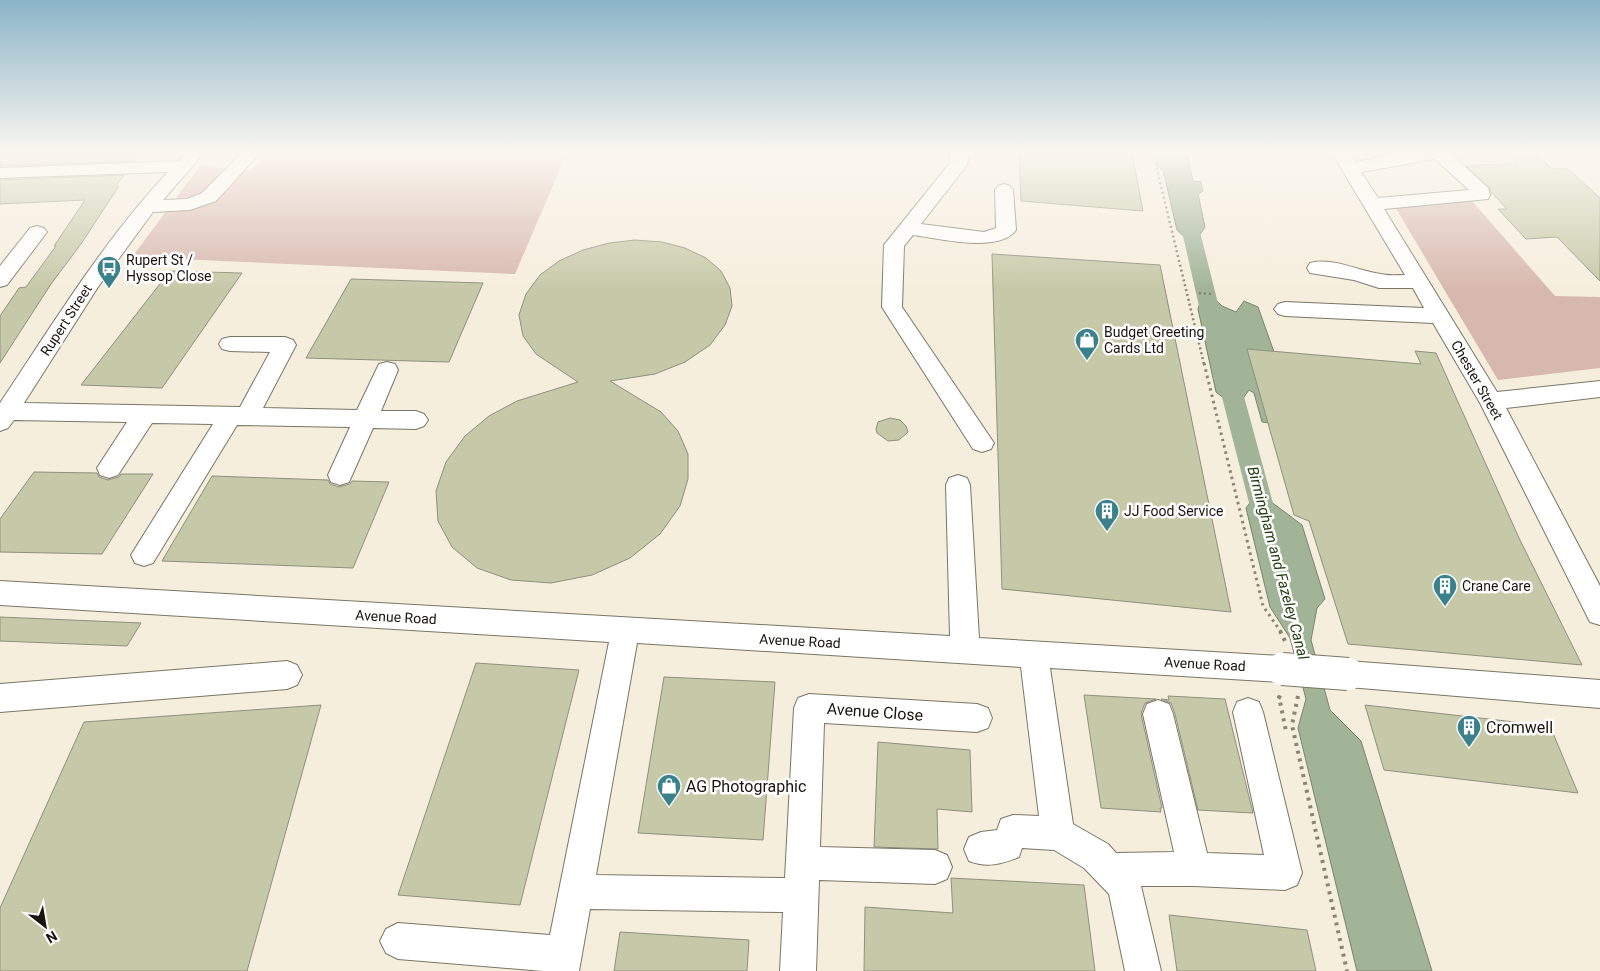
<svg xmlns="http://www.w3.org/2000/svg" width="1600" height="971" viewBox="0 0 1600 971" font-family="Roboto,sans-serif">
	<style>
		.green { fill: #d7b8ae }
		.water { fill: #a1b498; stroke: #78846f }
		.lines { fill: none; stroke-linecap: round; stroke-linejoin: round }
		.canal { fill: #a1b498; fill-rule: evenodd }
		.building { fill: #c6c9a8; stroke: #8e8f7f }
		.minor-casing { stroke: #7b7566; stroke-width: 2 }
		.path-far2 { stroke: #898478; stroke-width: 2.5; stroke-dasharray: 2 3; stroke-linecap: butt }
		.path-far1 { stroke: #898478; stroke-width: 3; stroke-dasharray: 2.5 4; stroke-linecap: butt }
		.path { stroke: #898478; stroke-width: 4; stroke-dasharray: 3 5; stroke-linecap: butt }
		.minor { fill: #fff; fill-rule: evenodd }
		.minor-bridge-casing { stroke: #7b7566; stroke-width: 34; stroke-linecap: butt }
		.minor-bridge { stroke: #fff; stroke-width: 32 }
		.labels { text-anchor: middle; dominant-baseline: central; stroke-width: 5; stroke-linejoin: round; paint-order: stroke }
		.poi-label { font-size: 14px; fill: #18150f; stroke: #fff; text-anchor: start }
		.street-label { font-size: 14px; fill: #18150f; stroke: #fff }
		.water-label { font-size: 15px; font-style: italic; fill: #243e14; stroke: #fff }
		.near-street-label { font-size: 16px; fill: #18150f; stroke: #fff }
		.near-poi-label { font-size: 16px; fill: #18150f; stroke: #fff; text-anchor: start }
	</style>
	<rect width="100%" height="100%" fill="#f6eedd"/>
	<g class="green">
		<path d="M268,153H567L515,274L132,257L200,166L252,170Z"/>
		<path d="M1472,201L1555,296L1600,297V368L1498,380L1395,207Z"/>
	</g>
	<g class="water">
		<path d="M1154,153H1187L1193,181L1201,182L1203,191L1198,194L1205,227L1193,245L1177,230L1163,170L1158,167Z"/>
		<path d="M1204,289L1222,306L1236,312L1244,301L1258,307L1274,352L1270,423L1262,422L1254,393L1249,390L1236,408L1216,392L1198,309Z"/>
		<path d="M1258,492L1302,525L1325,599L1317,608L1311,640L1330,710L1361,741L1432,971H1357L1298,728L1306,699L1290,638L1270,607L1246,508Z"/>
	</g>
	<g class="lines">
		<g class="canal">
			<path d="M1164,153H1180L1222,319L1219,324L1212,326L1205,324L1202,319Z"/>
			<path d="M1228,370L1236,373L1239,378L1278,522L1275,529L1266,532L1257,529L1254,522L1217,378L1220,373Z"/>
		</g>
	</g>
	<g class="building">
		<path d="M0,153H140L135,161L0,166Z"/>
		<path d="M1019,153H1132L1143,211L1021,201Z"/>
		<path d="M1539,156L1552,169L1567,168L1600,198V281L1557,237L1526,239L1498,209H1507L1491,192L1489,187L1466,166L1518,163L1512,158Z"/>
		<path d="M124,175L116,186H119L81,244L51,284L0,363V316L19,288L26,287L56,246H54L85,200L0,204V180Z"/>
		<path d="M635,240L662,242L685,248L706,258L721,271L730,288L732,306L725,325L710,345L685,362L655,374L610,381L661,412L678,431L688,454V479L680,506L660,534L630,558L592,575L551,583L511,580L477,568L452,547L438,521L436,491L446,462L465,436L489,416L517,401L578,382L536,354L523,336L519,315L526,294L540,275L559,261L583,250L609,243Z"/>
		<path d="M992,254L1160,265L1231,612L1002,589Z"/>
		<path d="M170,271L242,273L162,388L81,385Z"/>
		<path d="M351,279L483,283L449,362L306,358Z"/>
		<path d="M1247,349L1421,364L1415,351L1436,353L1519,538L1582,665L1348,644L1309,521L1294,515Z"/>
		<path d="M890,418L900,420L906,426L908,432L899,440L888,441L877,433L876,429L878,422Z"/>
		<path d="M34,472L97,473L99,477L108,480L119,477L121,474H153L102,554L0,552V519Z"/>
		<path d="M212,476L328,480L330,484L339,487L350,484L352,481L389,482L353,568L162,561Z"/>
		<path d="M0,617L141,623L127,646L0,641Z"/>
		<path d="M476,663L579,670L520,905L398,895Z"/>
		<path d="M664,677L775,682L763,840L638,833Z"/>
		<path d="M1084,695L1156,699L1145,703L1141,714L1162,808H1160L1161,812L1101,808Z"/>
		<path d="M1168,696L1225,699L1253,813L1198,810L1175,714L1171,703L1161,699L1169,700Z"/>
		<path d="M321,705L247,971H0V908L84,722Z"/>
		<path d="M1365,705L1550,726L1578,793L1384,770Z"/>
		<path d="M878,742L970,750L972,812L937,809L938,849L874,847Z"/>
		<path d="M951,878L1084,885L1095,971H864L865,907L953,913Z"/>
		<path d="M1169,915L1307,930L1316,971H1177Z"/>
		<path d="M620,932L749,940L747,971H614Z"/>
	</g>
	<g class="lines">
		<defs>
			<g id="minor">
				<path d="M186,153H204L163,200L187,199L202,193L242,153H260L216,201L190,210L153,212L98,287L24,403L240,407L270,352L230,351L222,349L219,344L222,339L230,337H285L293,340L296,345L263,408L357,410L379,364L387,362L395,364L398,370L381,411H416L424,414L428,420L424,426L416,429L373,428L349,482L340,485L331,482L328,475L350,427L237,425L153,563L144,566L135,563L131,555L213,424L152,423L118,475L109,478L100,475L97,468L127,422L14,420L8,428L0,431V403C53,324 103,241 168,172L0,178V168L179,161Z"/>
				<path d="M951,153H969L967,165L921,224L984,232L996,228L995,190L998,186L1004,184L1010,186L1013,190L1016,230C999,254 938,238 913,235L904,246L902,307L994,443L991,449L982,452L973,449L882,307L884,245L949,164Z"/>
				<path d="M1332,153H1350L1355,162L1407,153H1450L1488,188L1490,195L1488,199L1384,209L1497,392L1600,381V397L1506,408L1600,586V625L1590,622L1480,403L1433,323L1285,316L1278,314L1274,309L1278,304L1285,302L1424,308L1413,288H1379L1354,280L1310,273L1307,268L1310,263C1333,257 1358,271 1381,274C1388,276 1397,275 1405,275ZM1435,159L1469,190L1378,198L1361,172Z"/>
				<path d="M37,226L44,228L47,232L7,285L0,287V266L30,228Z"/>
				<path d="M958,475L967,478L970,485L979,638L1282,656L1292,660L1297,669L1292,678L1282,682L1050,668L1073,824L1108,844L1116,853L1174,852L1143,714L1147,704L1158,700L1169,704L1173,714L1207,853L1264,855L1233,712L1237,702L1248,698L1259,702L1263,712L1302,873L1297,885L1285,890L1194,886H1141L1161,971H1125L1109,894L1084,868L1054,850L1022,848L1019,857C1001,864 987,868 969,861L964,849L969,837L981,832L997,830L1001,819L1013,815L1039,816L1021,667L637,643L596,875L785,878L794,708L798,698L809,694L977,704L988,708L992,718L988,728L977,732L824,723L820,847L935,850L947,855L952,867L947,879L935,884L819,880L816,971H780L783,912L590,909L579,971H543L398,959L386,953L380,941L386,929L398,923L550,935L609,642L0,605V581L950,636L946,485L949,478Z"/>
				<path d="M287,661L297,665L302,675L297,685L287,689L0,712V684Z"/>
				<path d="M1348,661L1600,680V708L1348,687L1338,684L1333,674L1338,664Z"/>
			</g>
		</defs>
		<use href="#minor" class="minor-casing"/>
		<g class="path-far2">
			<path d="M1153,153L1204,364"/>
			<path d="M1199,293L1212,294"/>
		</g>
		<path class="path-far1" d="M1204,363L1263,606L1281,632"/>
		<g class="path">
			<path d="M1280,631L1285,641"/>
			<path d="M1298,696L1292,725L1347,971"/>
			<path d="M1281,698L1279,697L1286,731"/>
		</g>
		<use href="#minor" class="minor"/>
		<defs>
			<path id="minor-bridge" d="M1282,669L1348,674"/>
		</defs>
		<use href="#minor-bridge" class="minor-bridge-casing"/>
		<use href="#minor-bridge" class="minor-bridge"/>
	</g>
	<linearGradient id="sky" x2="0" y2="1"><stop stop-color="#8bb4c8"/><stop offset="0.53" stop-color="#fbf7f0"/><stop offset="1" stop-color="#fbf7f0" stop-opacity="0"/></linearGradient>
	<rect width="1600" height="289" fill="url(#sky)"/>
	<defs>
		<symbol id="bus-pin" viewBox="-11 -11 22 30"><path d="M0 17L-7.5 6A9.5 9.5 0 1 1 7.5 6Z" fill="#3a818b" stroke="#fff"/><path d="M-5-6H5V4H4V6H2V4H-2V6H-4V4H-5ZM-3.5-4V0h7V-4ZM-3.5 1.2v1.5H-2V1.2ZM2 1.2v1.5H3.5V1.2Z" fill="#fff"/></symbol>
		<symbol id="shop-pin" viewBox="-11 -11 22 30"><path d="M0 17L-7.5 6A9.5 9.5 0 1 1 7.5 6Z" fill="#3a818b" stroke="#fff"/><path d="M-5-2.5h2.3a2.7 3.5 0 0 1 5.4 0H5L5.5 6h-11ZM-1.5-2.5h3a1.5 2.3 0 0 0-3 0Z" fill="#fff"/></symbol>
		<symbol id="building-pin" viewBox="-11 -11 22 30"><path d="M0 17L-7.5 6A9.5 9.5 0 1 1 7.5 6Z" fill="#3a818b" stroke="#fff"/><path d="M-4-6H4V6H1V3H-1V6H-4ZM-2.5-4.3h1.7v1.8h-1.7ZM.8-4.3h1.7v1.8H.8ZM-2.5-1h1.7V.8h-1.7ZM.8-1h1.7V.8H.8Z" fill="#fff"/></symbol>
	</defs>
	<g fill-rule="evenodd">
		<use href="#bus-pin" x="95" y="254" width="28" height="38"/>
		<use href="#shop-pin" x="1073" y="326" width="28" height="38"/>
		<use href="#building-pin" x="1093" y="497" width="28" height="38"/>
		<use href="#building-pin" x="1431" y="572" width="28" height="38"/>
		<use href="#building-pin" x="1455" y="713" width="28" height="38"/>
		<use href="#shop-pin" x="655" y="772" width="28" height="38"/>
	</g>
	<g class="labels">
		<g class="poi-label">
			<text x="126" y="260">Rupert St /<tspan x="126" dy="16">Hyssop Close</tspan></text>
			<text x="1104" y="332">Budget Greeting<tspan x="1104" dy="16">Cards Ltd</tspan></text>
			<text x="1124" y="511">JJ Food Service</text>
			<text x="1462" y="586">Crane Care</text>
		</g>
		<g class="street-label">
			<text transform="translate(66 320) rotate(-57)">Rupert Street</text>
			<text transform="translate(1477 380) rotate(60)">Chester Street</text>
			<text transform="translate(396 617) rotate(3)">Avenue Road</text>
			<text transform="translate(800 641) rotate(3)">Avenue Road</text>
			<text transform="translate(1205 664) rotate(3)">Avenue Road</text>
		</g>
		<g class="water-label">
			<text transform="translate(1278 563) rotate(75)">Birmingham and Fazeley Canal</text>
		</g>
		<g class="near-street-label">
			<text transform="translate(875 712) rotate(4)">Avenue Close</text>
		</g>
		<g class="near-poi-label">
			<text x="1486" y="727">Cromwell</text>
			<text x="686" y="786">AG Photographic</text>
		</g>
	</g>
	<g transform="translate(45 926) rotate(149)" stroke="#ffffff" stroke-width="4" paint-order="stroke">
	<path d="M0-4L9 19L0 12L-9 19Z" fill="#18150f"/>
	<text y="-8" font-size="14" font-weight="bold" text-anchor="middle" fill="#18150f">N</text>
	</g>
</svg>
